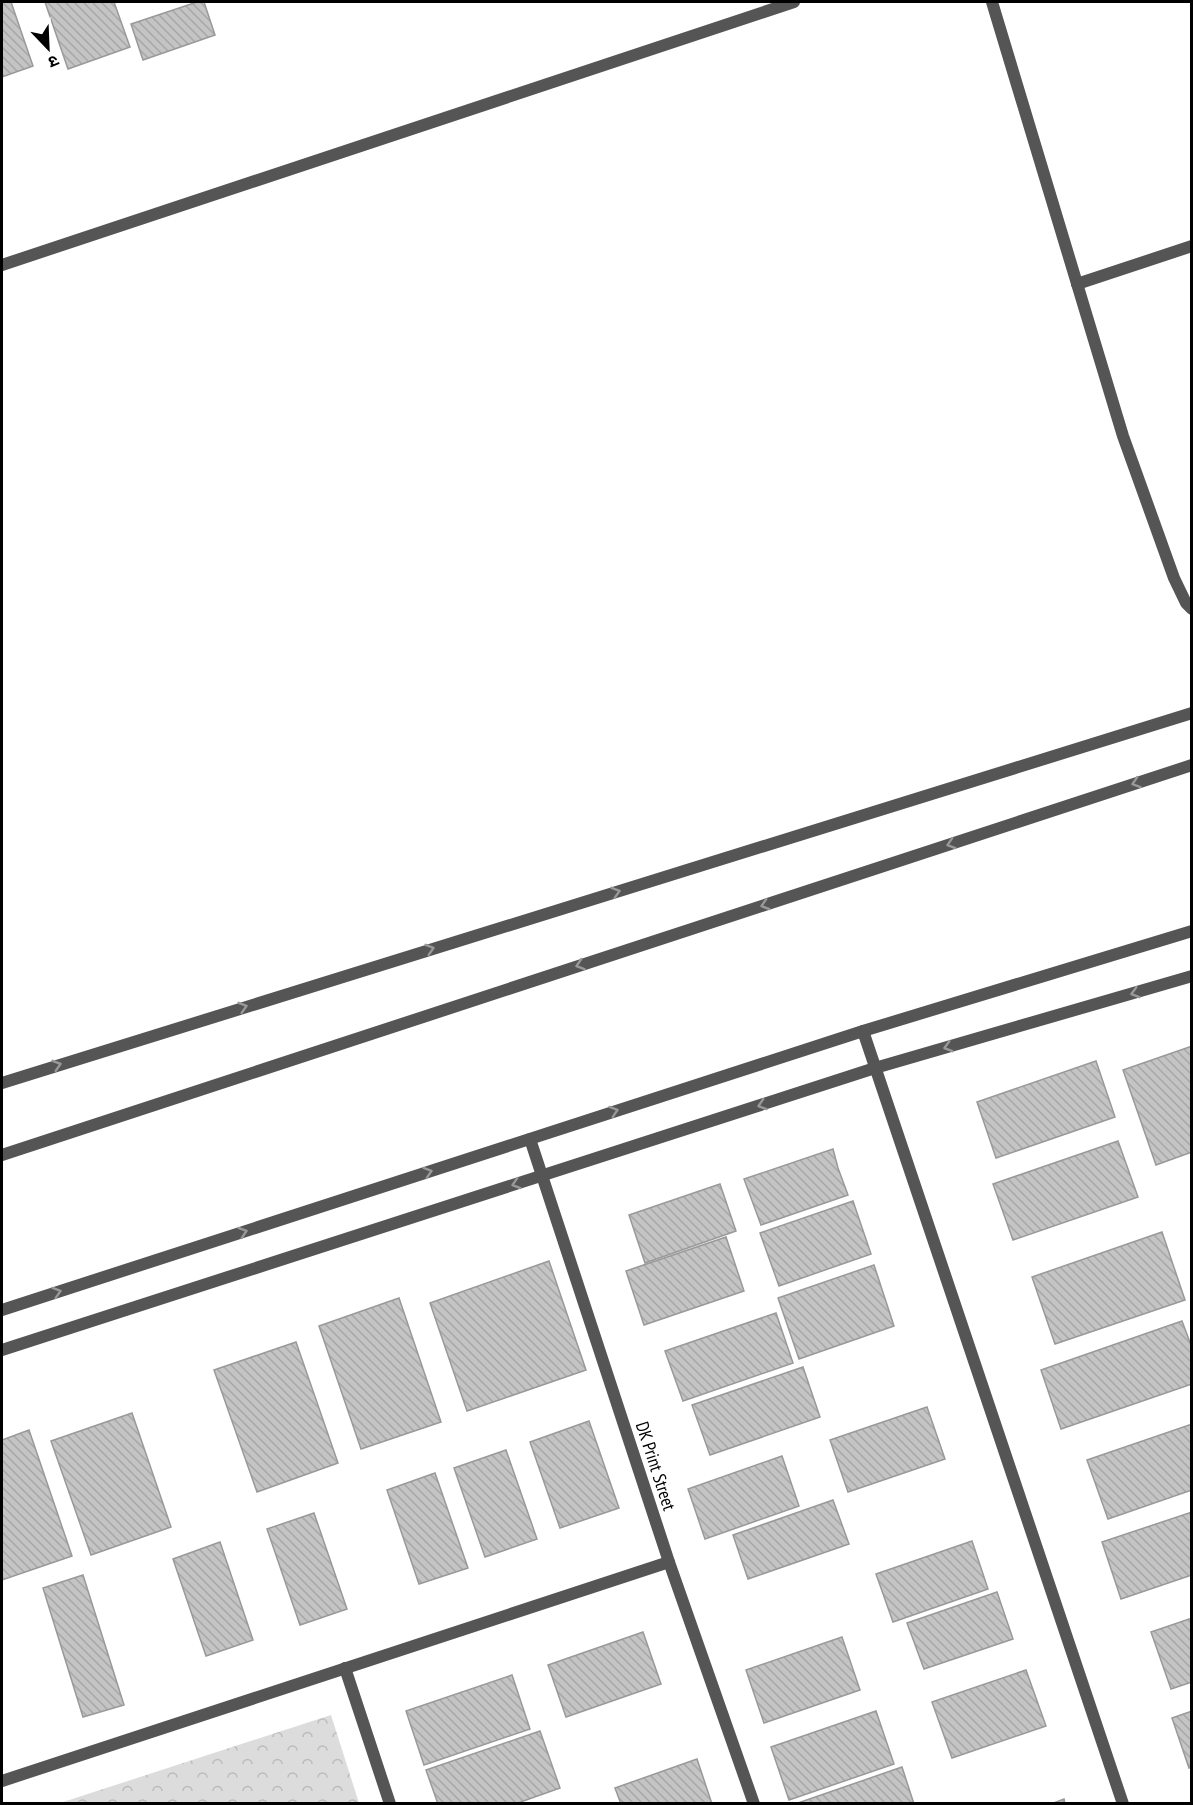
<svg xmlns="http://www.w3.org/2000/svg" width="1193" height="1805" viewBox="0 0 1193 1805" font-family="'PT Sans Narrow','Noto Sans Devanagari',sans-serif">
	<style>
		.park { fill: url(#park-crowns) }
		.building { fill: url(#building-back-hatch); stroke: #999; stroke-width: 1.5 }
		.lines { fill: none; stroke-linecap: round; stroke-linejoin: round }
		.service { stroke: #555; stroke-width: 12 }
		.tertiary { stroke: #555; stroke-width: 12 }
		.oneway { stroke: #999 }
		.labels { text-anchor: middle; dominant-baseline: central; stroke-width: 5; stroke-linejoin: round; paint-order: stroke }
		.street-label { font-size: 18px; fill: #000; stroke: #fff }
	</style>
	<defs>
		<pattern id="park-crowns" width="20" height="18" patternUnits="userSpaceOnUse" patternTransform="scale(1.5)"><rect width="20" height="18" fill="#dcdcdc"/><path d="M2 6a3 3 0 1 1 6 0M12 15a3 3 0 1 1 6 0" fill="none" stroke="#bbb"/></pattern>
		<pattern id="building-back-hatch" width="6" height="6" patternUnits="userSpaceOnUse" patternTransform="scale(1.5)"><rect width="6" height="6" fill="#c4c4c4"/><path d="M-1 5l2 2M0 0l6 6M5-1l2 2" fill="none" stroke="#a7a7a7"/></pattern>
	</defs>
	<rect width="100%" height="100%" fill="#fff"/>
	<path class="park" d="M331,1715L359,1803H60Z"/>
	<g class="building">
		<path d="M2,2H11L33,66L2,77Z"/>
		<path d="M45,2H114L130,47L68,69Z"/>
		<path d="M197,2H204L215,35L143,60L131,24Z"/>
		<path d="M1192,1046V1152L1156,1165L1123,1070Z"/>
		<path d="M1096,1061L1115,1117L996,1158L977,1102Z"/>
		<path d="M1118,1141L1138,1197L1013,1240L993,1184Z"/>
		<path d="M833,1149L838,1168L848,1195L761,1225L744,1179Z"/>
		<path d="M720,1184L736,1231L645,1263L629,1215Z"/>
		<path d="M853,1201L871,1254L779,1286L760,1233Z"/>
		<path d="M1162,1232L1185,1300L1055,1344L1032,1277Z"/>
		<path d="M726,1237L744,1291L644,1325L626,1271Z"/>
		<path d="M549,1261L586,1370L467,1411L430,1303Z"/>
		<path d="M874,1265L894,1326L799,1359L778,1298Z"/>
		<path d="M399,1298L441,1422L361,1449L319,1326Z"/>
		<path d="M776,1313L793,1363L683,1401L665,1351Z"/>
		<path d="M1182,1321L1192,1348V1384L1061,1429L1041,1370Z"/>
		<path d="M296,1342L338,1463L257,1492L214,1370Z"/>
		<path d="M803,1367L820,1417L710,1455L692,1405Z"/>
		<path d="M927,1407L945,1459L848,1492L830,1440Z"/>
		<path d="M132,1413L171,1527L91,1555L51,1441Z"/>
		<path d="M589,1421L619,1508L560,1528L530,1442Z"/>
		<path d="M1192,1424V1490L1108,1519L1087,1460Z"/>
		<path d="M29,1430L72,1556L2,1580V1440Z"/>
		<path d="M506,1450L537,1539L485,1557L454,1468Z"/>
		<path d="M782,1456L799,1506L705,1539L688,1489Z"/>
		<path d="M435,1473L468,1568L419,1584L387,1490Z"/>
		<path d="M833,1500L849,1544L748,1579L733,1535Z"/>
		<path d="M1192,1512V1575L1121,1599L1102,1542Z"/>
		<path d="M314,1513L347,1609L300,1625L267,1529Z"/>
		<path d="M972,1541L988,1589L893,1622L876,1574Z"/>
		<path d="M220,1542L253,1640L206,1656L173,1559Z"/>
		<path d="M83,1575L124,1705L83,1717L43,1588Z"/>
		<path d="M997,1592L1013,1639L924,1669L907,1623Z"/>
		<path d="M1192,1618V1682L1171,1689L1151,1632Z"/>
		<path d="M643,1632L661,1684L566,1717L548,1665Z"/>
		<path d="M842,1637L860,1690L764,1723L746,1670Z"/>
		<path d="M1026,1670L1046,1726L952,1758L932,1702Z"/>
		<path d="M512,1675L530,1729L424,1765L406,1711Z"/>
		<path d="M876,1711L894,1764L789,1800L771,1747Z"/>
		<path d="M1192,1711V1767L1189,1768L1172,1718Z"/>
		<path d="M540,1731L560,1788L515,1804H438L426,1770Z"/>
		<path d="M697,1759L712,1804H621L615,1788Z"/>
		<path d="M902,1767L914,1804H795Z"/>
		<path d="M1064,1799L1065,1804H1051Z"/>
	</g>
	<g class="lines">
		<g class="service">
			<path d="M992,2L1123,436L1174,578L1186,603L1192,609"/>
			<path d="M1077,284L1192,246"/>
			<path d="M863,1031L1123,1804"/>
			<path d="M530,1139L669,1562L754,1804"/>
			<path d="M2,1310L863,1031L1192,931"/>
			<path d="M2,1350L875,1068L1192,976"/>
			<path d="M345,1668L390,1804"/>
			<path d="M2,1781L669,1562"/>
		</g>
		<g class="tertiary">
			<path d="M2,265L794,2"/>
			<path d="M2,1083L1192,713"/>
			<path d="M2,1155L1192,765"/>
		</g>
	</g>
	<defs><path id="oneway-chevron" d="M-2-3.5L2.5 0L-2 3.5" fill="none" stroke-width="1.6" stroke-linecap="round" stroke-linejoin="round" transform="scale(1.5)"/></defs>
	<g class="oneway">
		<use href="#oneway-chevron" transform="translate(1136 783) rotate(162)"/>
		<use href="#oneway-chevron" transform="translate(951 844) rotate(162)"/>
		<use href="#oneway-chevron" transform="translate(616 892) rotate(-17)"/>
		<use href="#oneway-chevron" transform="translate(765 905) rotate(162)"/>
		<use href="#oneway-chevron" transform="translate(430 949) rotate(-17)"/>
		<use href="#oneway-chevron" transform="translate(580 965) rotate(162)"/>
		<use href="#oneway-chevron" transform="translate(1135 993) rotate(164)"/>
		<use href="#oneway-chevron" transform="translate(243 1007) rotate(-17)"/>
		<use href="#oneway-chevron" transform="translate(948 1047) rotate(164)"/>
		<use href="#oneway-chevron" transform="translate(57 1065) rotate(-17)"/>
		<use href="#oneway-chevron" transform="translate(762 1105) rotate(162)"/>
		<use href="#oneway-chevron" transform="translate(614 1111) rotate(-18)"/>
		<use href="#oneway-chevron" transform="translate(428 1172) rotate(-18)"/>
		<use href="#oneway-chevron" transform="translate(516 1184) rotate(162)"/>
		<use href="#oneway-chevron" transform="translate(243 1232) rotate(-18)"/>
		<use href="#oneway-chevron" transform="translate(57 1292) rotate(-18)"/>
	</g>
	<g class="labels">
		<g class="street-label">
			<text transform="translate(656 1466) rotate(72)">DK Print Street</text>
		</g>
	</g>
	<rect width="1193" height="1805" fill="none" stroke="#000000" stroke-width="6"/>
	<g transform="translate(48 48) rotate(157)" stroke="#ffffff" stroke-width="4.5" paint-order="stroke">
	<path d="M0-4.5L10 22L0 15L-10 22Z" fill="#000000"/>
	<text y="-9" font-size="16" font-weight="bold" text-anchor="middle" fill="#000000">उ</text>
	</g>
</svg>
